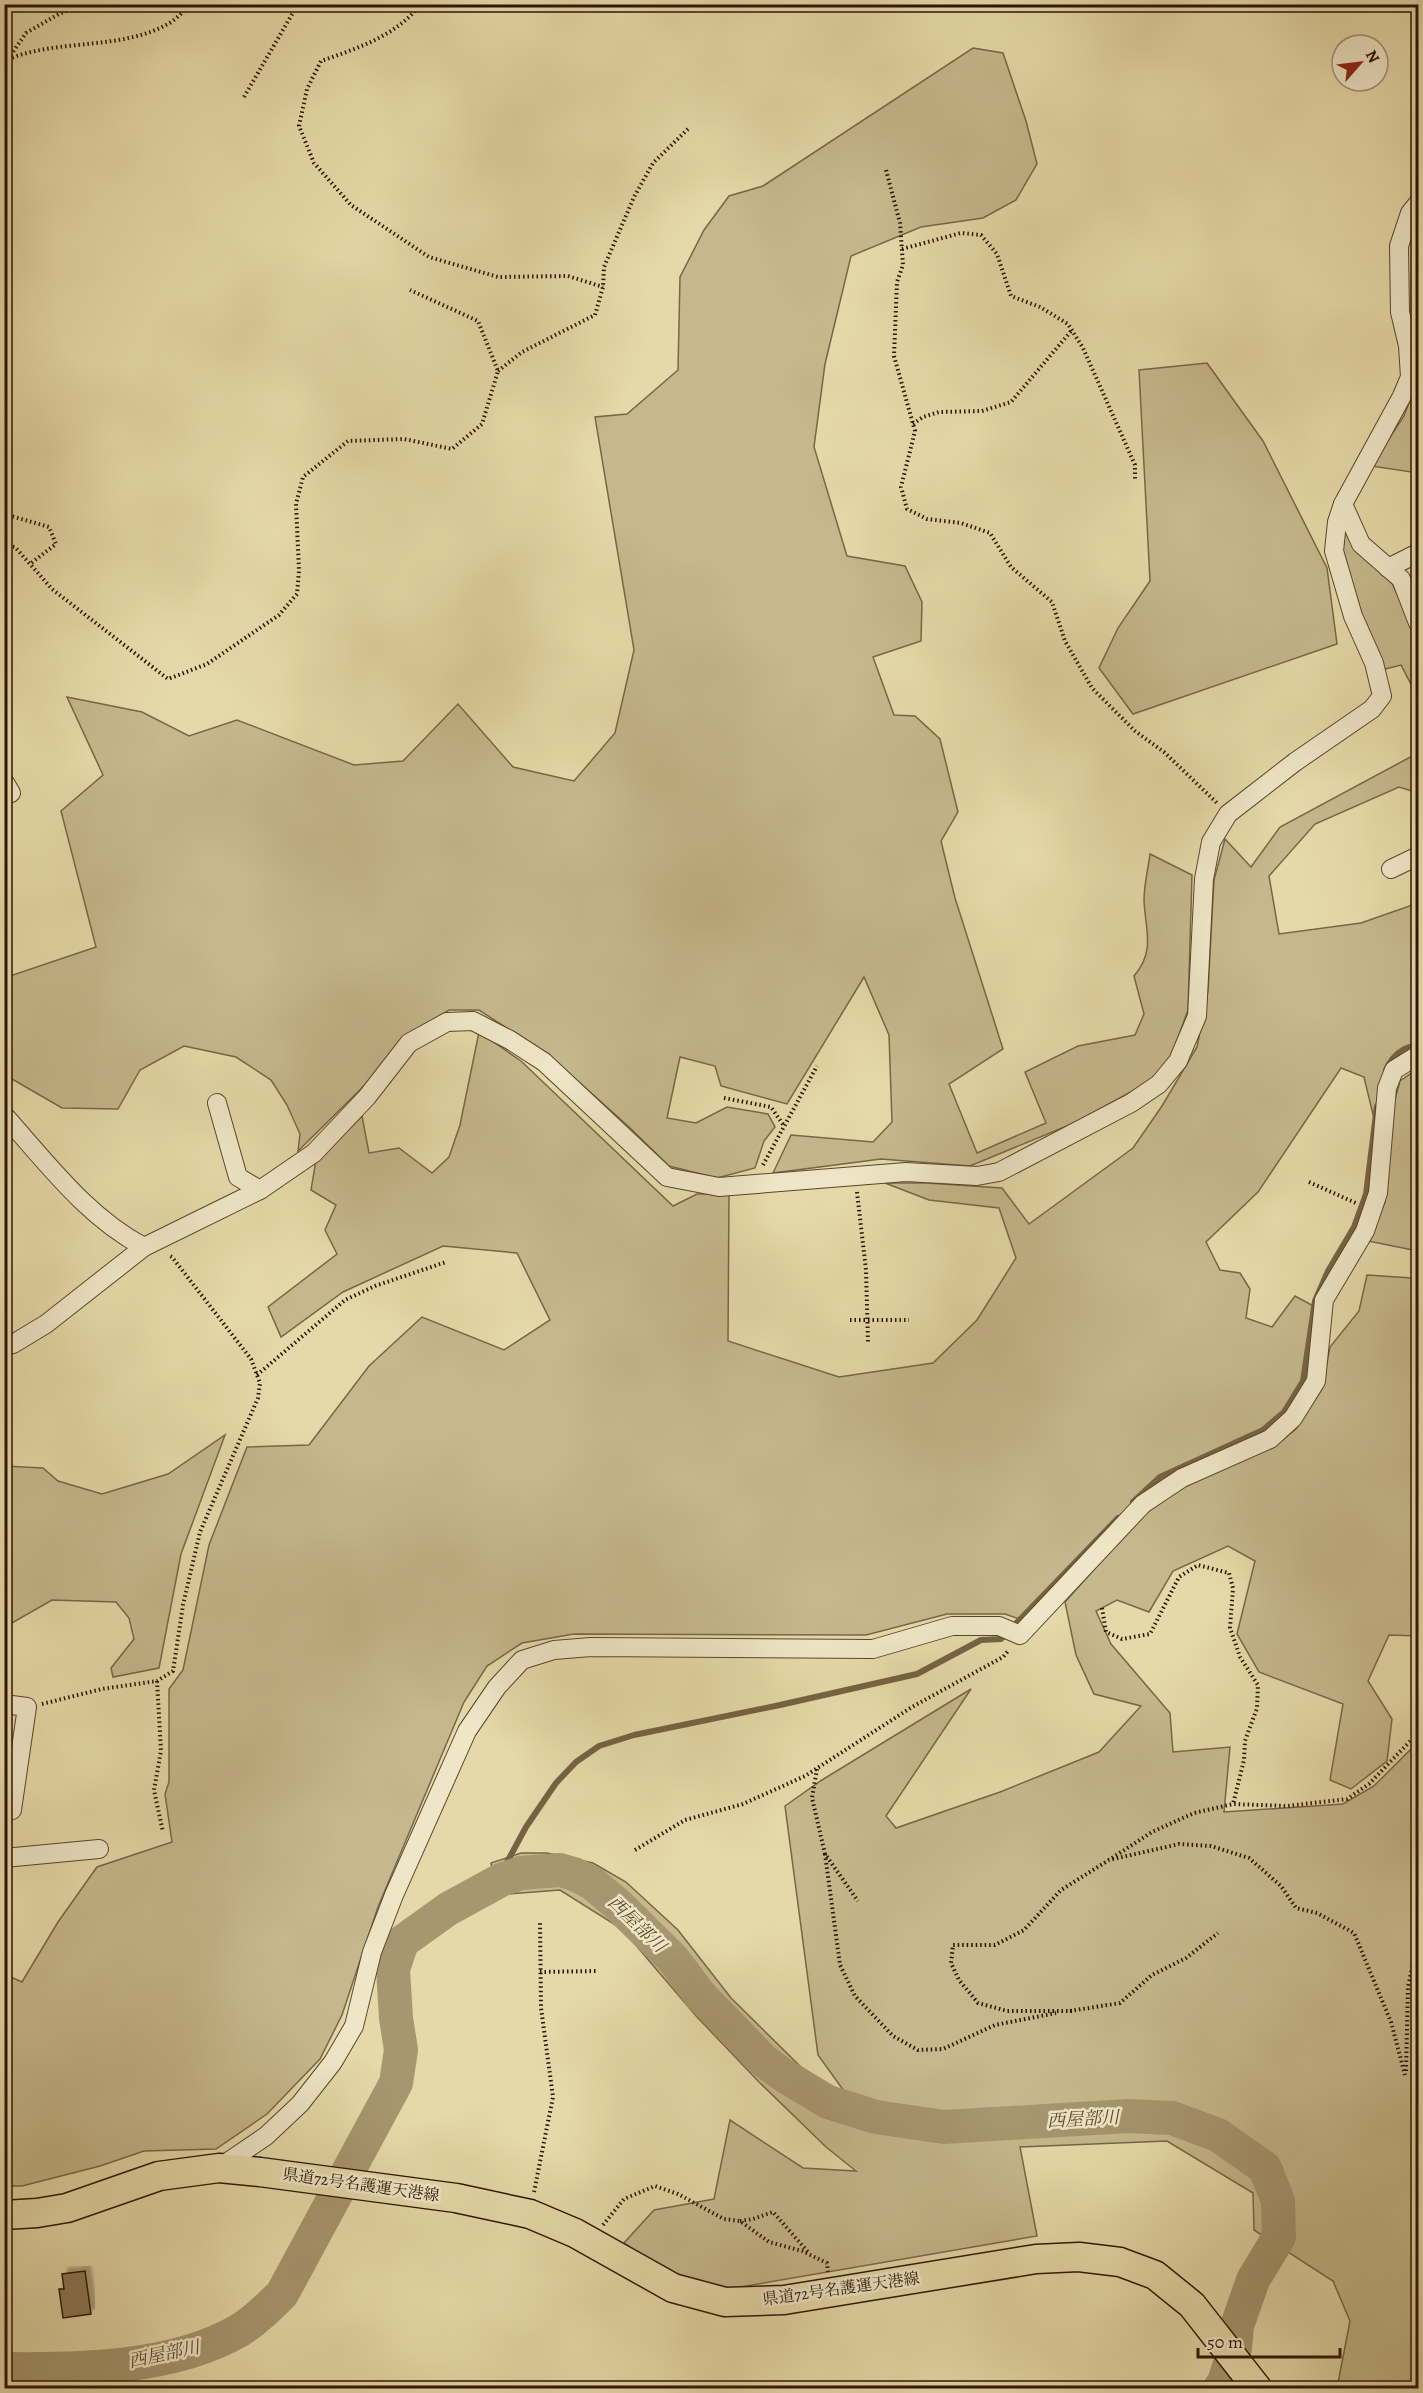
<svg xmlns="http://www.w3.org/2000/svg" width="1423" height="2393" viewBox="0 0 1423 2393" font-family="Alegreya,'Noto Serif JP',serif">
	<style>
		.green { fill: #c6b88c; stroke: #796646; stroke-width: 1.5 }
		.lines { fill: none; stroke-linecap: round; stroke-linejoin: round }
		.stream { stroke: #766243; stroke-width: 6 }
		.river { stroke: #a79670; stroke-width: 34 }
		.building { fill: #8d7a58; stroke: #2c1400; stroke-width: 1.5; filter: url(#shadow) }
		.street-casing { stroke: #5a452a; stroke-width: 20 }
		.primary-casing { stroke: #2c1400; stroke-width: 31 }
		.path { stroke: #2c1400; stroke-width: 4; stroke-dasharray: 1.5 3; stroke-linecap: butt }
		.street { stroke: #efe6c7; stroke-width: 18 }
		.primary { stroke: #e6d9a9; stroke-width: 28 }
		.labels { text-anchor: middle; dominant-baseline: central; stroke-width: 5; stroke-linejoin: round; paint-order: stroke }
		.street-label { font-size: 16px; fill: #2c1400; stroke: #efe6c7 }
		.water-label { font-size: 18px; font-style: italic; fill: #5d482d; stroke: #efe6c7 }
	</style>
	<defs>
		<filter id="shadow"><feDropShadow dx="5.5" dy="-5.5" stdDeviation="1.5" flood-color="#0004"/></filter>
	</defs>
	<rect width="100%" height="100%" fill="#e6d9a9"/>
	<filter id="stains"><feTurbulence type="fractalNoise" baseFrequency=".00333" numOctaves="4"/><feColorMatrix values="0 0 0 0 .2 0 0 0 0 .09 0 0 0 0 .02 0 0 0 .5 -.17"/></filter>
	<radialGradient id="worn" r=".72"><stop offset=".6" stop-color="#630" stop-opacity="0"/><stop offset="1" stop-color="#630" stop-opacity=".3"/></radialGradient>
	<g class="green">
		<path d="M973,48L1003,53L1026,121L1037,164L1016,200L983,218L921,227L851,256L825,364L814,447L847,556L905,566L922,602L921,641L873,657L894,715L915,716L940,739L958,812L941,841L955,898L1003,1049L949,1084L977,1153L1046,1123L1025,1072L1078,1046L1135,1035L1144,1014L1134,976C1156,951 1145,929 1144,900C1144,885 1148,869 1150,854L1192,875L1188,1010L1172,1054L1151,1081L1074,1123L970,1166L881,1159L773,1173L791,1135L873,1142L892,1122L889,1035L864,977L787,1104L721,1086L715,1066L680,1057L667,1118L696,1123L727,1107L768,1114L775,1127L764,1141L755,1168L717,1178L669,1166L628,1126L551,1057L479,1010H449L409,1035L376,1074L298,1151L300,1134L287,1105L271,1080L236,1057L184,1046L140,1070L118,1109L62,1108L5,1075L4,978L96,947L61,811L103,775L67,697L142,712L189,736L237,720L354,765L403,761L458,704L513,767L574,781L615,733L634,650L595,417L627,414L678,370L680,277L704,230L729,196L763,186Z"/>
		<path d="M1207,363L1263,441L1327,568L1337,644L1133,714L1099,668L1118,628L1150,581L1139,370Z"/>
		<path d="M1415,387L1418,388V473L1371,466L1404,416Z"/>
		<path d="M1343,518L1392,583L1418,641V793L1399,787L1315,824L1269,876L1279,934L1361,923L1418,903V1051L1392,1066L1377,1131L1364,1077L1341,1068L1258,1192L1206,1242L1220,1270L1240,1273L1250,1289L1246,1318L1272,1327L1295,1296L1319,1309L1313,1378L1290,1412L1265,1435L1179,1475L1025,1621L1005,1614H947L866,1635L574,1634L522,1643L487,1666L464,1702L378,1907L342,2015L320,2059L267,2114L216,2149L144,2151L100,2166L22,2186H5L4,1974L22,1982L58,1922L97,1867L172,1842L165,1794L169,1782V1689L183,1670L209,1545L247,1447L309,1445L369,1366L422,1317L504,1350L550,1320L517,1253L443,1246L343,1292L281,1337L268,1307L337,1254L325,1230L336,1205L311,1190L316,1160L330,1149L362,1116L369,1153L399,1148L432,1173L449,1157L460,1125L479,1032L521,1061L673,1206L697,1194H729L728,1341L839,1377L933,1363L977,1320L1016,1258L999,1208L929,1200L885,1183H927L1002,1188L1029,1224L1133,1148L1162,1106L1197,1047L1208,991L1214,880L1225,839L1251,867L1280,827L1416,754L1417,696L1401,665L1381,670L1341,555Z"/>
		<path d="M1416,1070H1418V1251L1368,1241L1385,1202L1392,1110L1400,1081Z"/>
		<path d="M1367,1275L1412,1278L1418,1286V1636L1389,1635L1368,1681L1392,1719L1387,1761L1351,1789L1330,1780L1343,1704L1259,1672L1237,1634L1255,1561L1228,1546L1173,1571L1149,1612L1117,1600L1096,1611L1111,1644L1170,1713L1173,1752L1230,1747L1224,1812L1343,1804L1374,1786L1418,1742V2388H1337L1350,2321L1333,2281L1254,2230L1253,2193L1167,2141L1020,2147L1037,2236L729,2289L671,2277L624,2243L654,2210L714,2199L730,2120L803,2168L856,2171L826,2147L759,2082L697,2017L622,1929L560,1890L496,1895L491,1863L521,1853H547L593,1863L626,1882L678,1930L731,1998L802,2068L849,2098L818,2055L785,1806L822,1780L971,1689L886,1816L896,1828L1000,1792L1099,1752L1141,1706L1094,1694L1076,1655L1065,1602L1141,1517L1185,1485L1272,1448L1296,1429L1322,1389L1330,1347L1359,1311Z"/>
		<path d="M225,1435L181,1554L159,1668L113,1677L111,1668L134,1639L129,1618L116,1602L52,1600L5,1627V1466L43,1468L58,1481L102,1494L168,1474Z"/>
	</g>
	<g class="lines">
		<g class="stream">
			<path d="M1386,1070C1392,1056 1403,1046 1418,1046"/>
			<path d="M1133,1502L1160,1477L1263,1430L1284,1412L1303,1381L1315,1301L1328,1271L1354,1227L1366,1194L1377,1106"/>
			<path d="M501,1880L506,1864L526,1827L556,1783L576,1762L599,1746L634,1735L780,1705L917,1674L981,1640L1001,1639L1118,1518"/>
		</g>
		<path class="river" d="M4,2369C79,2370 174,2369 240,2330C256,2320 269,2307 282,2294L396,2083L401,2050L396,2018L393,1969L402,1942L448,1909L501,1880L521,1873L560,1870L574,1874L592,1883L617,1904L673,1959L700,1995L763,2060L783,2075L828,2102L876,2117L944,2127L1128,2116L1172,2118L1218,2135L1265,2168L1278,2201L1279,2237L1253,2280L1237,2326L1235,2348L1224,2382L1220,2388"/>
	</g>
	<path class="building" d="M85,2271L91,2314L63,2318L59,2289H64L62,2274Z"/>
	<g class="lines">
		<defs>
			<g id="street">
				<path d="M1343,504L1361,544L1401,579L1418,623"/>
				<path d="M1388,568L1418,553"/>
				<path d="M4,781L11,793"/>
				<path d="M1391,869L1418,856"/>
				<path d="M217,1103L238,1177L260,1190"/>
				<path d="M4,1115C47,1163 87,1217 144,1247"/>
				<path d="M4,1345L13,1344L46,1324L144,1247L260,1190L314,1153L367,1097L409,1043L447,1022L473,1021L510,1040L544,1062L667,1177L719,1187L906,1172L977,1176L999,1172L1131,1103L1159,1084L1178,1061L1197,1016L1204,879L1211,842L1228,814L1295,762L1372,709L1382,696L1374,663L1353,616L1334,551L1337,522L1343,504L1402,396L1410,377L1408,346L1400,312L1399,246L1410,213L1418,203"/>
				<path d="M4,1704L27,1707L12,1810L4,1809"/>
				<path d="M4,1858L99,1849"/>
				<path d="M219,2168L266,2136L300,2104L333,2062L354,2026L372,1952L394,1895L467,1731L497,1687L522,1660L554,1650L591,1647L873,1649L952,1626H999L1020,1635L1143,1504L1182,1478L1270,1439L1293,1418L1316,1381L1324,1300L1365,1231L1378,1193L1387,1088L1394,1070L1415,1057H1418"/>
			</g>
			<path id="primary" d="M4,2215L37,2213L67,2208L159,2176L219,2168L260,2172L456,2198L530,2214L575,2233L673,2288L725,2302L784,2300L1036,2259L1079,2257L1120,2262L1155,2275L1192,2305L1257,2388"/>
		</defs>
		<use href="#street" class="street-casing"/>
		<use href="#primary" class="primary-casing"/>
		<g class="path">
			<path d="M421,4C396,36 358,48 321,61L307,89L299,126L314,163L351,205L429,257L498,277L568,276L603,287"/>
			<path d="M8,59L26,33L59,14L83,4"/>
			<path d="M4,61C55,38 117,51 166,25C175,21 183,11 191,4"/>
			<path d="M244,97L298,4"/>
			<path d="M886,170L900,223L903,265L897,282L894,356L915,431L901,487L907,509L927,519L961,523L990,533L1011,567L1052,602L1065,641L1092,688L1135,731L1164,752L1217,803"/>
			<path d="M902,249L961,233L981,235L997,254L1011,296L1040,307L1068,324L1083,348L1135,465V481"/>
			<path d="M498,371L522,352L595,315L603,287L604,267L634,197L653,163L689,128"/>
			<path d="M913,424L923,417L939,412L982,411L1011,402L1072,330"/>
			<path d="M4,514L49,527L56,544L30,564"/>
			<path d="M4,545L15,547L52,589L168,679L207,664L279,615L297,594L299,571L296,504L303,477L348,441L404,439L452,449L482,424L498,371L478,321L410,290"/>
			<path d="M724,1098L771,1107L784,1126"/>
			<path d="M763,1165L817,1066"/>
			<path d="M1309,1182L1358,1204"/>
			<path d="M857,1192L866,1270L868,1343"/>
			<path d="M850,1320H909"/>
			<path d="M257,1375L345,1300L375,1286L446,1262"/>
			<path d="M1102,1608L1106,1632L1122,1639L1150,1634L1179,1577L1198,1565L1229,1573L1233,1588L1230,1628L1240,1657L1258,1685L1257,1708L1245,1741L1244,1760L1233,1804"/>
			<path d="M157,1681L161,1751L154,1790L163,1832"/>
			<path d="M42,1704L102,1689L157,1681L173,1671L183,1605L200,1532L258,1398L260,1383L251,1359L172,1257L168,1255"/>
			<path d="M817,1769L812,1798L825,1854L858,1901"/>
			<path d="M635,1850L685,1820L743,1804L805,1776L912,1707L1003,1657L1009,1650"/>
			<path d="M825,1854L840,1965L855,1996L893,2036L918,2050L943,2049L995,2025L1056,2013"/>
			<path d="M1112,1858L1152,1832L1194,1813L1233,1804L1287,1806L1347,1799L1369,1784L1418,1733"/>
			<path d="M540,1972L598,1971"/>
			<path d="M1070,2011L1120,2003L1152,1975L1186,1958L1218,1933"/>
			<path d="M1072,2011H1007L978,2003L959,1980L951,1963L953,1945H995L1024,1930L1061,1890L1109,1860L1179,1844L1211,1846L1249,1858L1281,1886L1296,1908L1317,1913L1354,1933L1391,2022L1405,2075"/>
			<path d="M1406,2071L1408,1987L1418,1941"/>
			<path d="M534,2192L553,2097L541,2008L540,1922"/>
			<path d="M740,2221L753,2219L773,2212L808,2252"/>
			<path d="M603,2225L624,2199L655,2186L678,2194L724,2219L740,2221L769,2242L802,2251L827,2263L828,2272"/>
		</g>
		<use href="#street" class="street"/>
		<use href="#primary" class="primary"/>
	</g>
	<g class="labels">
		<g class="street-label">
			<text transform="translate(361 2185) rotate(8)">県道72号名護運天港線</text>
			<text transform="translate(841 2289) rotate(-8)">県道72号名護運天港線</text>
		</g>
		<g class="water-label">
			<text transform="translate(637 1924) rotate(44)">西屋部川</text>
			<text transform="translate(1083 2119) rotate(-3)">西屋部川</text>
			<text transform="translate(164 2354) rotate(-12)">西屋部川</text>
		</g>
	</g>
	<rect width="1423" height="2393" fill="none" stroke="#e6d9a9" stroke-width="24"/>
	<rect x="6" y="6" width="1411" height="2381" fill="none" stroke="#2c1400" stroke-width="3"/>
	<rect x="12" y="12" width="1399" height="2369" fill="none" stroke="#2c1400" stroke-width="1.5"/>
	<g transform="translate(1360 63) rotate(62)"><circle r="28" fill="#efe6c7" stroke="#a19277" stroke-width="1.5"/>
	<path d="M0-4.5L10 22L0 15L-10 22Z" fill="#8f2418"/>
	<text y="-9" font-size="16" font-weight="bold" text-anchor="middle" fill="#2c1400">N</text>
	</g>
	<path d="M1198 2348v9h142v-9" fill="none" stroke="#2c1400" stroke-width="3"/>
	<text x="1207" y="2348" font-size="18" fill="#2c1400" stroke="#efe6c7" stroke-width="4.5" paint-order="stroke">50 m</text>
	<rect width="100%" height="100%" filter="url(#stains)"/>
	<rect width="100%" height="100%" fill="url(#worn)"/>
</svg>
